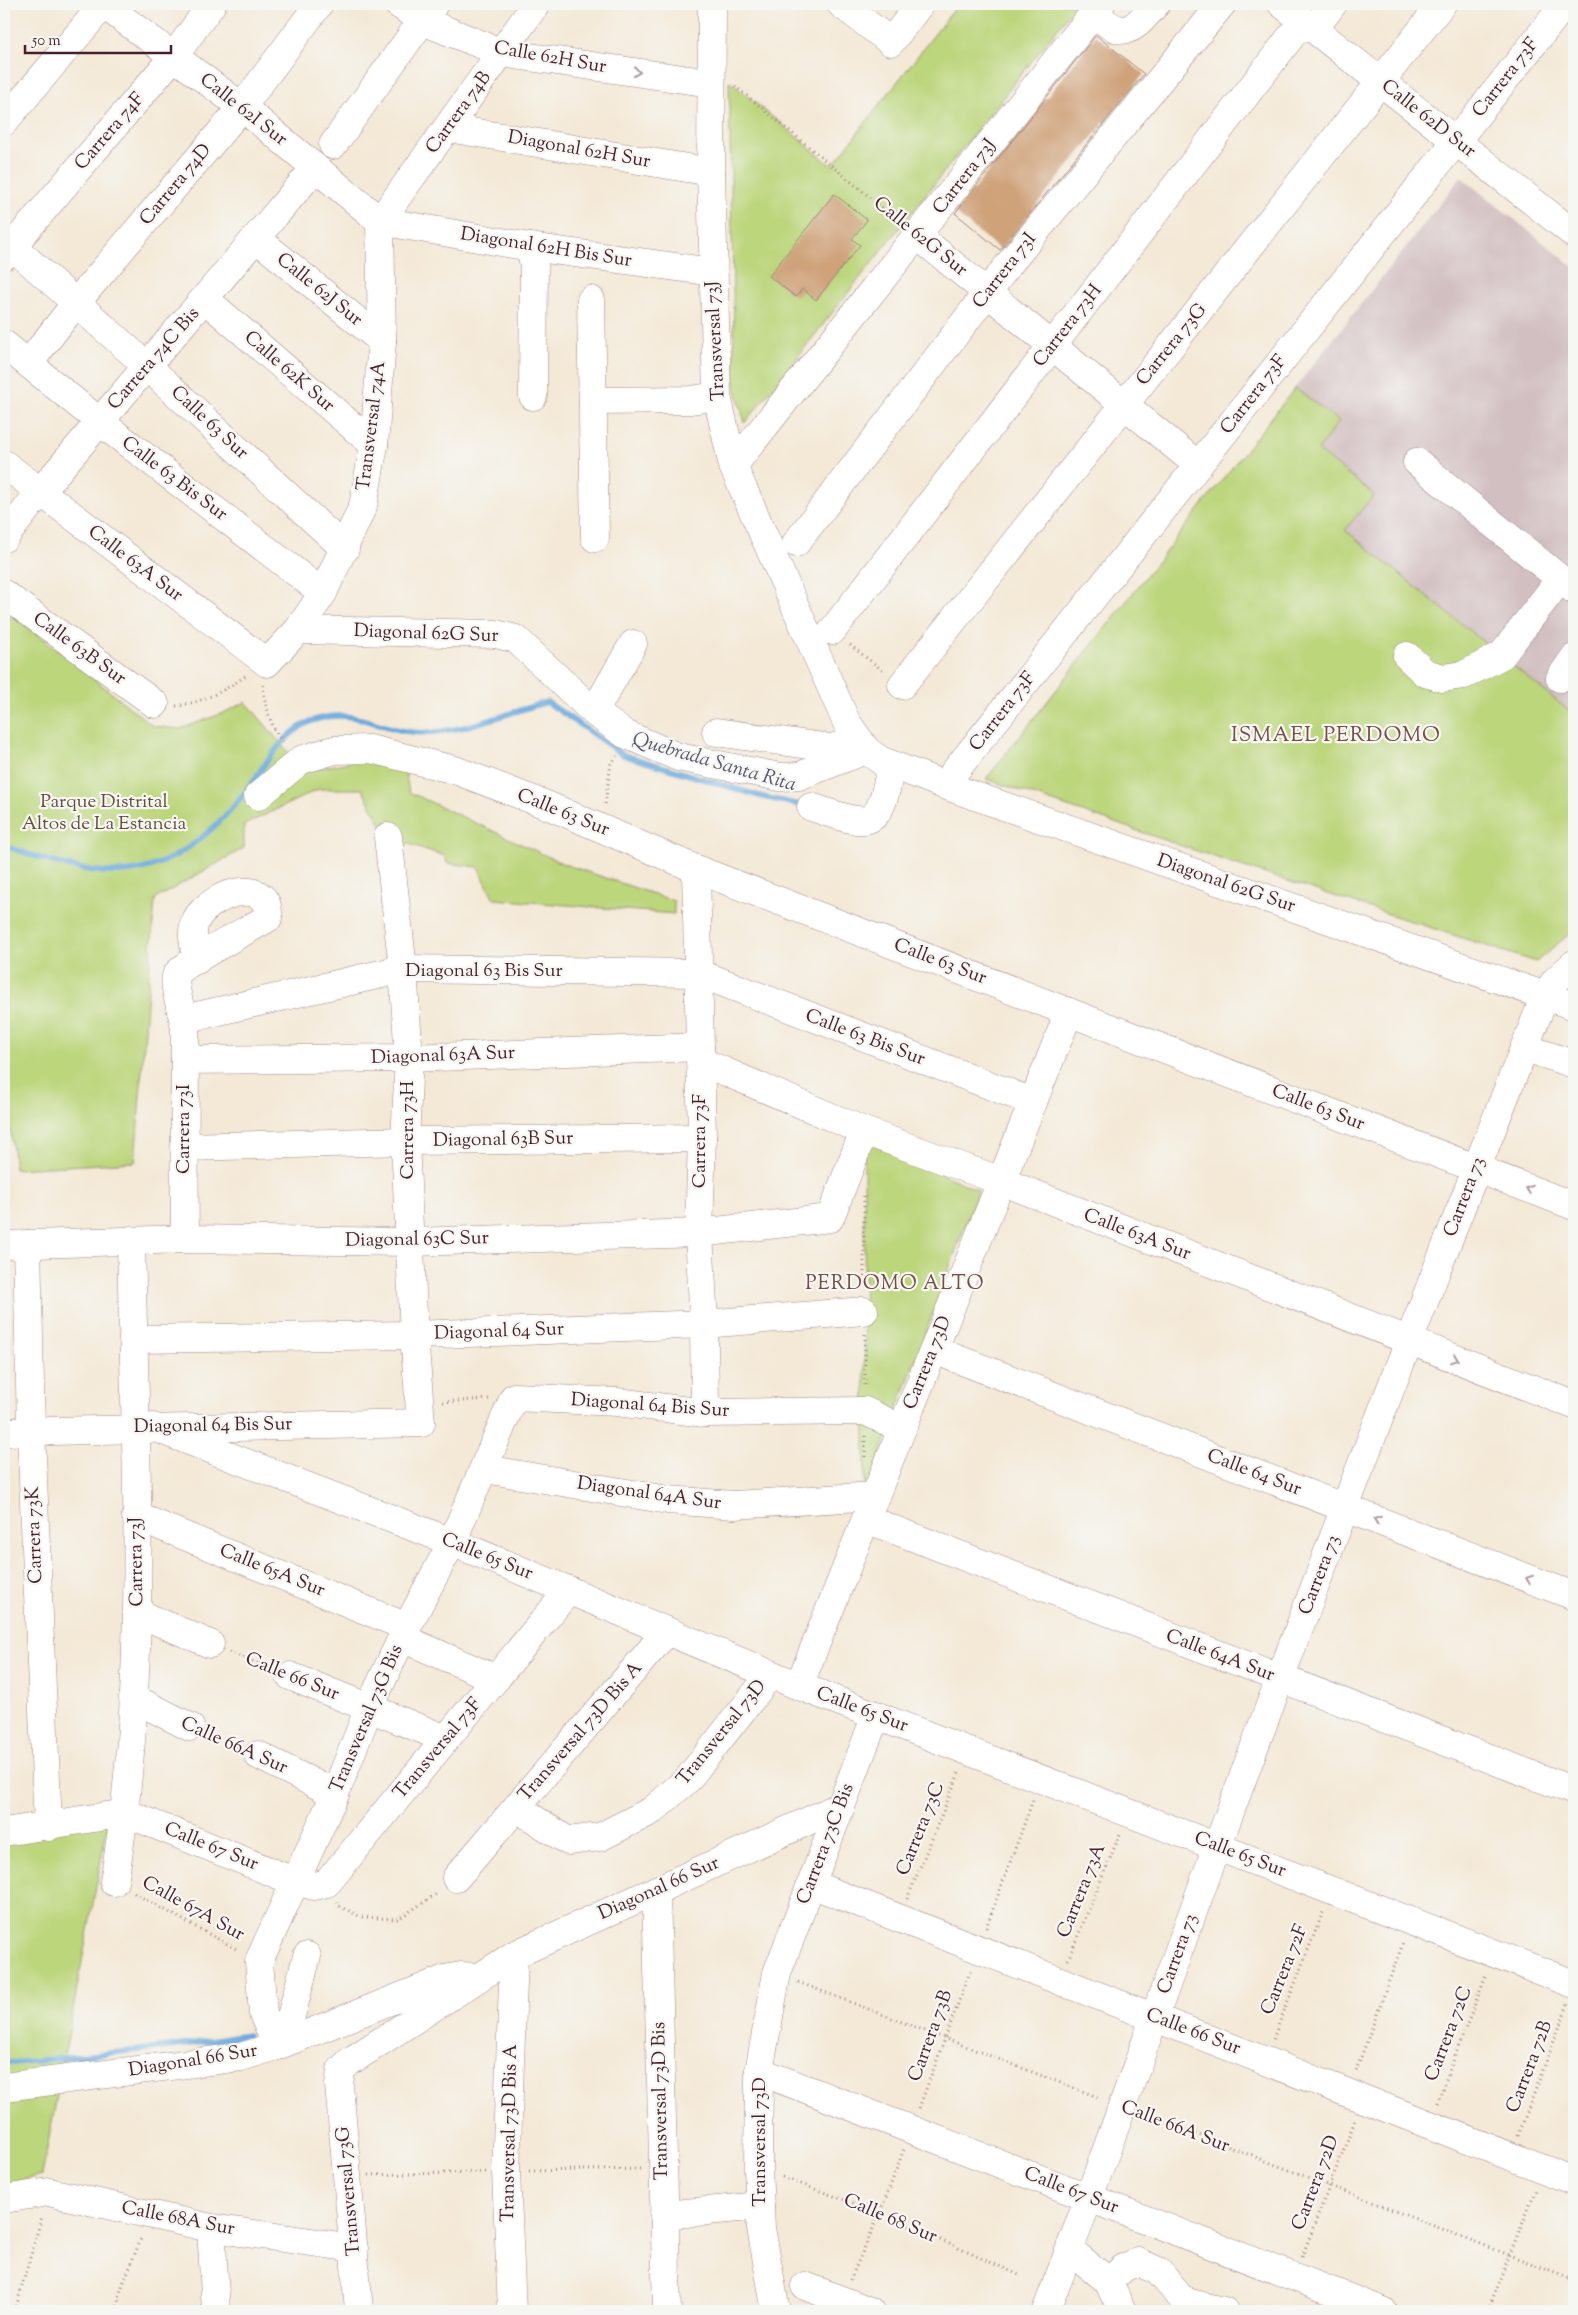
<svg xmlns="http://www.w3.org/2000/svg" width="1578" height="2315" viewBox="0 0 1578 2315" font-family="'Sorts Mill Goudy',serif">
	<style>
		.industrial { fill: #d2bfc1 }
		.green { fill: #bcd67c; stroke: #837a54 }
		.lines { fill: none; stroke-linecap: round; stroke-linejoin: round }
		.stream { stroke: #6aa9dc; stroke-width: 5.5 }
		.building { fill: #cfa27a }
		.minor-casing { stroke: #9f8481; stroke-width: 29 }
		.path { stroke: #9f8481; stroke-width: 3; stroke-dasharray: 1 4; stroke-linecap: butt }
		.minor { stroke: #fff; stroke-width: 28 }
		.oneway { stroke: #ae9aa0 }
		.labels { text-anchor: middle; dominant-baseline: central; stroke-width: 4.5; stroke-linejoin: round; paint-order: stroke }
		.street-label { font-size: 19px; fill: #4a1f2b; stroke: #f6f6f2 }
		.park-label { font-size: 19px; fill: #664d3f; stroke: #f6f6f2 }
		.water-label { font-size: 20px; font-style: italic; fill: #575672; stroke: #f6f6f2 }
		.neighbourhood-label { font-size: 20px; letter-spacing: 1px; fill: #794d47; stroke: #f6f6f2 }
		.quarter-label { font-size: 21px; letter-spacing: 1px; fill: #794d47; stroke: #f6f6f2 }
	</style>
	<rect width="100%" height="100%" fill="#f6f6f2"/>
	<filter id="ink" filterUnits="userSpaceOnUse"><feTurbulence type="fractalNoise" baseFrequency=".02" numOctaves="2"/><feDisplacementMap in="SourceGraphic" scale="10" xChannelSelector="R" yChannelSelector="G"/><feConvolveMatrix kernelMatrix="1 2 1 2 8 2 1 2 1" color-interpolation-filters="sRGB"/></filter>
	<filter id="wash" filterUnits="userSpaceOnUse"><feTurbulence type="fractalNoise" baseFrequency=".0096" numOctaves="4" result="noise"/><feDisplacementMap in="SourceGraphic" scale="20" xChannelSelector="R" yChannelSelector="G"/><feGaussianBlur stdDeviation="1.12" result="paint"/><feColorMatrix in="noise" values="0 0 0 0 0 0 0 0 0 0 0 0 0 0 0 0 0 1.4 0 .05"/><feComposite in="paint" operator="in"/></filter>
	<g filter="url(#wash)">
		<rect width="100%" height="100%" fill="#f4e9d7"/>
		<path class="industrial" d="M1461,177L1574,267V930L1536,962L1040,712Z"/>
		<g class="green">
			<path d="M958,4H1077L745,423L735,386L729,81L832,166Z"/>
			<path d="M1295,388L1339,421L1318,450L1374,495L1345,530L1574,715V930L1536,962L1232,863L986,779Z"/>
			<path d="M4,607L153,726L180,729L223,713L246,702L304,771L365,759L405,771L409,792L564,864L674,901V914L494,899L478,867L447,863L445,856L388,837L362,789H319L244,825V848L155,899L135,1162L15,1169L9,1118H4Z"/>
			<path d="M864,1140L978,1190L865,1497Z"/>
			<path d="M108,1823L42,2175L4,2185V1837Z"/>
		</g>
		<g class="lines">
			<g class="stream">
				<path d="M4,846C41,858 82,874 122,872C178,869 226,821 256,777C272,753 292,724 322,718C356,710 379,728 411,732C452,737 507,713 547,702L623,755L763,797L805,806"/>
				<path d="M4,2062L14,2063L169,2047L248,2035"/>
			</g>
		</g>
		<g id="blocks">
			<g class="building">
				<path d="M1096,35L1144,74L1000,250L955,213Z"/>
				<path d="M834,194L867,220L852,239L860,245L816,300L802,289L796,297L769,276Z"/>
			</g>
		</g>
	</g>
	<g filter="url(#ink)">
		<use href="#blocks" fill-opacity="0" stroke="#9f8481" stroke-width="1"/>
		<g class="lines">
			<defs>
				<g id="minor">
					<path d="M103,4L242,107L380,221L530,247L713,272"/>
					<path d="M398,4L423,21L502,53L711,83"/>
					<path d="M712,4L711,172L717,396L733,466L846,721L866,750L880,760L944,785L1574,1006"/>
					<path d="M841,4L891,42L920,4"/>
					<path d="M1282,4L1574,234"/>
					<path d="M1094,13C1125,41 1132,31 1156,4"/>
					<path d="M1314,29L1333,4"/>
					<path d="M4,122L104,4"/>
					<path d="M448,128L711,172"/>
					<path d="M333,145L434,4"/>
					<path d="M380,221L536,4"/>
					<path d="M918,236L1198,465"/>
					<path d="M256,238L382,341"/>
					<path d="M4,239L147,366L345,549"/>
					<path d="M530,247L534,265L533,396"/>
					<path d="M4,256L174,56L212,4"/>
					<path d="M205,299L374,445"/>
					<path d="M591,300L595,538"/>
					<path d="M4,344L100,422L323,593"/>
					<path d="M29,363L75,304L242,107L319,4"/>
					<path d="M593,401L691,400L717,396"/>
					<path d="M1417,462L1574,590"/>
					<path d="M4,464L267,663L298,630L323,593L363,506L374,445L382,341L380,221"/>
					<path d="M733,466L1101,4"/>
					<path d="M4,538L40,492L304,181"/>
					<path d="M796,543L1009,264L1222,4"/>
					<path d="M4,594L155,704"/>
					<path d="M298,630L496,634L516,639L594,712L625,734L678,757L780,777L799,776L866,750"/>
					<path d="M832,631L1303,21"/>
					<path d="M1407,656L1425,673L1443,678L1464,675L1502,655L1560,579"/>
					<path d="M1560,678L1574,658"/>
					<path d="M902,685L1442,4"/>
					<path d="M594,712L633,644"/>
					<path d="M716,732L831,748L858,741"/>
					<path d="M944,785L1565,4"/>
					<path d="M258,796L301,760L334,750L370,749L455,770L549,806L696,869L1574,1206"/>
					<path d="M811,807C870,826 879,834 891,765"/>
					<path d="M696,869L702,1138L699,1233L704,1324L705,1413"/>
					<path d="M184,1019L403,969L698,973L1033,1102"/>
					<path d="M1525,1048L1574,1064"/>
					<path d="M185,1060L409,1058L700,1047"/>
					<path d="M700,1061L864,1131L1001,1181L1574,1405"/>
					<path d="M184,1147L405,1141L702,1138"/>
					<path d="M185,1239C184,1169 185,1099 185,1029C184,1016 171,983 177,974C183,964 253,927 268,918C271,871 202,896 194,925C191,936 195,949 197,960"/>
					<path d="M27,1244L31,1431L48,1827"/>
					<path d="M4,1245L185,1239L411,1242L699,1233L830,1218L864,1131"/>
					<path d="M133,1339L414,1335L704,1324L864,1311"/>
					<path d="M934,1350L1574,1596"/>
					<path d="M153,1427L452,1542L799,1686L1574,1984"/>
					<path d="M4,1432L421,1423L414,1335L405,1141L409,1058L403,969L388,837"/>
					<path d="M485,1469L668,1500L734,1505L875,1496"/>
					<path d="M136,1516L407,1627"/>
					<path d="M866,1519L1574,1791"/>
					<path d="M138,1613L210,1644"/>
					<path d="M402,1638L496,1679"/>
					<path d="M290,1676L446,1739"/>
					<path d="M799,1686L1069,1012"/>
					<path d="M133,1698L190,1727"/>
					<path d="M258,1755L335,1794"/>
					<path d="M517,1808L568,1841L600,1837L653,1810L688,1779L771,1674"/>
					<path d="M4,1832L126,1813L296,1882L315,1886L327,1883L569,1590"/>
					<path d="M456,1878L667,1631"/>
					<path d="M114,1882C150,1671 135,1454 131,1240"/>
					<path d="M811,1884L1574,2181"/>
					<path d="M656,1890L667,2311"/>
					<path d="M294,2039L290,2020L307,1956"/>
					<path d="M277,2046L263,2014L259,1961L335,1794L369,1708L407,1627L452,1542L514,1397L617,1402L705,1413L865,1411L902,1429"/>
					<path d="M759,2071L1383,2311"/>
					<path d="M12,2086L241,2057L277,2046L445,1979L461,1976L477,1977"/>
					<path d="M4,2199L49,2192L211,2228L354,2248"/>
					<path d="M664,2215L760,2206"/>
					<path d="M211,2228L216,2311"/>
					<path d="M1070,2250L1108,2281L1122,2311"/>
					<path d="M1108,2281L1125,2267L1138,2262L1158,2271L1193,2311"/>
					<path d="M805,2286L870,2311"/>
					<path d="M1186,2302L1224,2311"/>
					<path d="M359,2311L339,2085L341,2070L349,2062L514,1955L841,1806"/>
					<path d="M512,2311L506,2172L514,1955"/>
					<path d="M776,2311L761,2228L758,2169L759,2071L777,1973L876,1715"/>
					<path d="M1046,2311C1106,2157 1159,2001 1217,1847C1323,1562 1432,1278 1545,996L1555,981L1574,964"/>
				</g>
			</defs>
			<use href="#minor" class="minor-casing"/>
			<g class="path">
				<path d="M735,86L900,222"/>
				<path d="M850,645L885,672"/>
				<path d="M263,685C265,705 270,729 285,744"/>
				<path d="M176,706C204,702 224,691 247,675"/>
				<path d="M605,804L611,764L617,756"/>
				<path d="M864,1196V1288"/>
				<path d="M865,1334V1388"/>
				<path d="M443,1402L489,1399"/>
				<path d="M865,1436V1458"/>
				<path d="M229,1652L270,1668"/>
				<path d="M210,1735L239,1747"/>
				<path d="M134,1893L238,1950"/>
				<path d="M907,1899L959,1773"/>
				<path d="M337,1902L339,1906L361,1917L398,1919L438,1893"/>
				<path d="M986,1928L1033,1800"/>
				<path d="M1068,1960L1120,1834"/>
				<path d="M798,1982L1100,2098"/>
				<path d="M1273,2039L1323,1912"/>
				<path d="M1356,2071L1403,1943"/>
				<path d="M1437,2103L1486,1975"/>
				<path d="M919,2108L971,1969"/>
				<path d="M1144,2114L1574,2280"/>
				<path d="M1518,2136L1568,2004"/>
				<path d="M529,2171L640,2169"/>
				<path d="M369,2175L485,2172"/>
				<path d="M782,2177L880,2213L1019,2275"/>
				<path d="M1302,2257L1355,2120"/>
				<path d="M850,2280L880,2213L904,2149"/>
				<path d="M15,2311L42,2216"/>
				<path d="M116,2311L121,2289L142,2236"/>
				<path d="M1487,2311L1536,2189"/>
			</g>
			<use href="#minor" class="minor"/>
		</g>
		<defs><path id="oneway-chevron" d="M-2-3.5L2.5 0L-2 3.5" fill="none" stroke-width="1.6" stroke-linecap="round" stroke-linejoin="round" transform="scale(1.25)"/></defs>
		<g class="oneway">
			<use href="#oneway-chevron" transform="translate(637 72) rotate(8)"/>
			<use href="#oneway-chevron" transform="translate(1529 1189) rotate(-159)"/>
			<use href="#oneway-chevron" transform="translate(1455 1359) rotate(21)"/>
			<use href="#oneway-chevron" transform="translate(1377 1520) rotate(-159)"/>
			<use href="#oneway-chevron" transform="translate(1529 1579) rotate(-159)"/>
		</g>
	</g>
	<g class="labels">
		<g class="street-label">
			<text transform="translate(550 58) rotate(10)">Calle 62H Sur</text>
			<text transform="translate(1506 78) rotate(-52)">Carrera 73F</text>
			<text transform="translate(243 110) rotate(38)">Calle 62I Sur</text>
			<text transform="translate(459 113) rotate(-54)">Carrera 74B</text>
			<text transform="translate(1428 119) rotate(38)">Calle 62D Sur</text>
			<text transform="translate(110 132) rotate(-49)">Carrera 74F</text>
			<text transform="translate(579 150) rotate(10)">Diagonal 62H Sur</text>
			<text transform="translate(965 177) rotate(-52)">Carrera 73J</text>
			<text transform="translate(176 185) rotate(-50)">Carrera 74D</text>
			<text transform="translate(920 237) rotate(39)">Calle 62G Sur</text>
			<text transform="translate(546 248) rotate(9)">Diagonal 62H Bis Sur</text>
			<text transform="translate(1005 271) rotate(-52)">Carrera 73I</text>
			<text transform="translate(319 290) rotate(39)">Calle 62J Sur</text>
			<text transform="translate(1068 326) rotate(-52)">Carrera 73H</text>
			<text transform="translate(716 341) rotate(-93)">Transversal 73J</text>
			<text transform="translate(1172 345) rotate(-51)">Carrera 73G</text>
			<text transform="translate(154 359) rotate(-49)">Carrera 74C Bis</text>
			<text transform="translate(289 372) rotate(41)">Calle 62K Sur</text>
			<text transform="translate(1254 395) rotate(-52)">Carrera 73F</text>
			<text transform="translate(209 423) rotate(43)">Calle 63 Sur</text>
			<text transform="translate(372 426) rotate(-83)">Transversal 74A</text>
			<text transform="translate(174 479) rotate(37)">Calle 63 Bis Sur</text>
			<text transform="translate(135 564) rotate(37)">Calle 63A Sur</text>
			<text transform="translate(426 634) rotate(2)">Diagonal 62G Sur</text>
			<text transform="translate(79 649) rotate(36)">Calle 63B Sur</text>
			<text transform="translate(1003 712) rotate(-52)">Carrera 73F</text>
			<text transform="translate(563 813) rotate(22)">Calle 63 Sur</text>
			<text transform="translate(1226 884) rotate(19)">Diagonal 62G Sur</text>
			<text transform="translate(940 962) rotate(21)">Calle 63 Sur</text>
			<text x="484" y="971">Diagonal 63 Bis Sur</text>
			<text transform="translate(865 1038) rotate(21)">Calle 63 Bis Sur</text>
			<text transform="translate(443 1056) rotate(-2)">Diagonal 63A Sur</text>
			<text transform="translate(1318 1108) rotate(21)">Calle 63 Sur</text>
			<text transform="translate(184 1129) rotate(-90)">Carrera 73I</text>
			<text transform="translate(408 1130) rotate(-90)">Carrera 73H</text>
			<text transform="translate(503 1140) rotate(-1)">Diagonal 63B Sur</text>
			<text transform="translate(700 1141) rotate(-90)">Carrera 73F</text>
			<text transform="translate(1465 1197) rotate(-69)">Carrera 73</text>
			<text transform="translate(1137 1235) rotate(21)">Calle 63A Sur</text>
			<text transform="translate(417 1240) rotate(-1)">Diagonal 63C Sur</text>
			<text transform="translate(499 1332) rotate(-2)">Diagonal 64 Sur</text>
			<text transform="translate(928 1363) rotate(-68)">Carrera 73D</text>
			<text transform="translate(650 1406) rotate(4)">Diagonal 64 Bis Sur</text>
			<text transform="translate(213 1426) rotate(-1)">Diagonal 64 Bis Sur</text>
			<text transform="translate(1254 1473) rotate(21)">Calle 64 Sur</text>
			<text transform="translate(649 1494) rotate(8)">Diagonal 64A Sur</text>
			<text transform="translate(35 1535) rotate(-92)">Carrera 73K</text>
			<text transform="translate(487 1557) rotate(22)">Calle 65 Sur</text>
			<text transform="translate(137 1562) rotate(-91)">Carrera 73J</text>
			<text transform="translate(272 1571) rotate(22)">Calle 65A Sur</text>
			<text transform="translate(1320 1575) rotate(-69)">Carrera 73</text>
			<text transform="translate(1220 1656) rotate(21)">Calle 64A Sur</text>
			<text transform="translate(292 1677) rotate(22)">Calle 66 Sur</text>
			<text transform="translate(862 1710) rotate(21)">Calle 65 Sur</text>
			<text transform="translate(367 1719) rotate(-67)">Transversal 73G Bis</text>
			<text transform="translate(581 1732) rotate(-49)">Transversal 73D Bis A</text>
			<text transform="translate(722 1733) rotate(-51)">Transversal 73D</text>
			<text transform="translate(234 1746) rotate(24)">Calle 66A Sur</text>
			<text transform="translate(438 1749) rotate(-50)">Transversal 73F</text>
			<text transform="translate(921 1829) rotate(-68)">Carrera 73C</text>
			<text transform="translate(826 1844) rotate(-69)">Carrera 73C Bis</text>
			<text transform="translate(211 1847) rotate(22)">Calle 67 Sur</text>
			<text transform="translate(1240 1855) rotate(21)">Calle 65 Sur</text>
			<text transform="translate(659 1889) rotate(-24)">Diagonal 66 Sur</text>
			<text transform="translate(1082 1891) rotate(-68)">Carrera 73A</text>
			<text transform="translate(193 1909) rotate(29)">Calle 67A Sur</text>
			<text transform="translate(1178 1954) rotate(-70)">Carrera 73</text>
			<text transform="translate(1285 1970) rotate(-68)">Carrera 72F</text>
			<text transform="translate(1193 2032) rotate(21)">Calle 66 Sur</text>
			<text transform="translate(1449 2034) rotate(-69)">Carrera 72C</text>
			<text transform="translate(931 2036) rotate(-70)">Carrera 73B</text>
			<text transform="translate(193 2061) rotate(-9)">Diagonal 66 Sur</text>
			<text transform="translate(1530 2067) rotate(-69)">Carrera 72B</text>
			<text transform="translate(661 2101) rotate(-91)">Transversal 73D Bis</text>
			<text transform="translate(1175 2127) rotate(21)">Calle 66A Sur</text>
			<text transform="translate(510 2133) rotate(-89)">Transversal 73D Bis A</text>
			<text transform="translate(760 2142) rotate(-90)">Transversal 73D</text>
			<text transform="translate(1316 2183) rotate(-69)">Carrera 72D</text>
			<text transform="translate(349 2191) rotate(-95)">Transversal 73G</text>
			<text transform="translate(1071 2191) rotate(21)">Calle 67 Sur</text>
			<text transform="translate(178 2219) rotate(11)">Calle 68A Sur</text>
			<text transform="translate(890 2219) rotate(23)">Calle 68 Sur</text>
		</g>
		<g class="park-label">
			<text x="104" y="802">Parque Distrital<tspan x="104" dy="22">Altos de La Estancia</tspan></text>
		</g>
		<g class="water-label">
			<text transform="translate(714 763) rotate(16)">Quebrada Santa Rita</text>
		</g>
		<g class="neighbourhood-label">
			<text x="895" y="1284">PERDOMO ALTO</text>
		</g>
		<g class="quarter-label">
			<text x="1336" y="736">ISMAEL PERDOMO</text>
		</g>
	</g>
	<rect width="1578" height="2315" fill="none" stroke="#f6f6f2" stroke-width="20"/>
	<path d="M25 45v8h146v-8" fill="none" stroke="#4a1f2b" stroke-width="2.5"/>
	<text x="32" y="45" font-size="15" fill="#4a1f2b" stroke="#f6f6f2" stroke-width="4" paint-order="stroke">50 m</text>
</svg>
